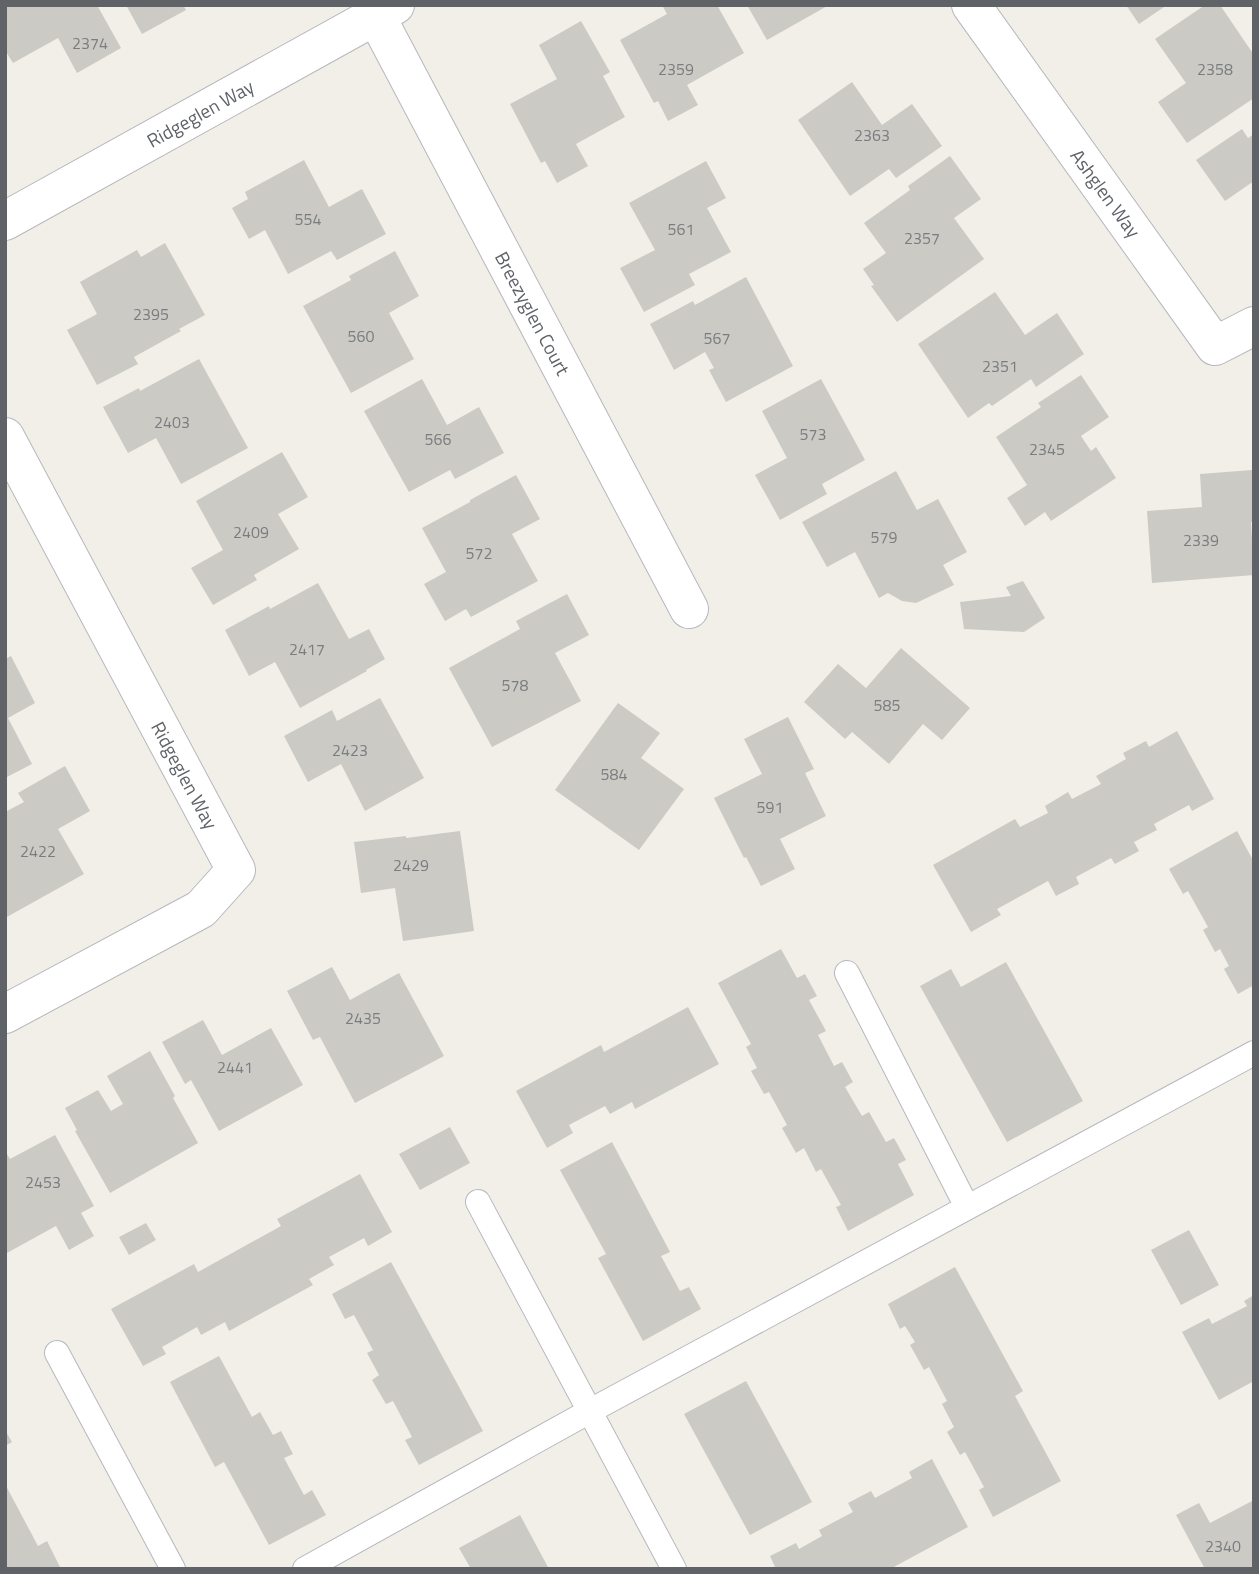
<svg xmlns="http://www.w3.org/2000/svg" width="1259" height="1574" viewBox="0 0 1259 1574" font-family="'Titillium Web',sans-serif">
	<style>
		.building { fill: #cccac5 }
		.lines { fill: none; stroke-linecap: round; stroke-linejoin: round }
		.lane-casing { stroke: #b5b8bc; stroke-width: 26 }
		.street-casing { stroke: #b5b8bc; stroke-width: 40 }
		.lane { stroke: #fff; stroke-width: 24 }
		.street { stroke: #fff; stroke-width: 38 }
		.labels { text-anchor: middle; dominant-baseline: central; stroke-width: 5; stroke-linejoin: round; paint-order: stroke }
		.number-label { font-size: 16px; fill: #7a7d7f }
		.street-label { font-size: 19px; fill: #5f6368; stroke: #fff }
	</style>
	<rect width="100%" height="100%" fill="#f1efe8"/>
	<g class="building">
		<path d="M5,5H97L121,48L77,73L58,38L13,63L5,50Z"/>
		<path d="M126,5H183L186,10L142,34Z"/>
		<path d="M662,5H717L744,53L687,85L698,105L668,121L658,101L654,103L620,40L667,14Z"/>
		<path d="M747,5H829L767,40Z"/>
		<path d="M1126,5H1167L1139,24Z"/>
		<path d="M1205,5H1220L1254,55V98L1187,143L1158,102L1186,83L1155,39Z"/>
		<path d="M581,21L610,72L603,76L625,117L576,144L588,166L557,183L545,161L541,163L510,104L557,79L539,45Z"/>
		<path d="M852,82L882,125L912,104L942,146L896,178L889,169L850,196L798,120Z"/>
		<path d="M1242,129L1248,138L1254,134V181L1225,201L1196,160Z"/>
		<path d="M950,156L981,199L954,218L984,259L897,322L871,286L874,285L863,269L886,253L864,223L910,190L908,186Z"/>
		<path d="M304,160L329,207L362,189L386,234L337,260L331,251L288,274L265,230L249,239L232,208L248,199L245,192Z"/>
		<path d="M706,161L726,198L707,208L731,252L689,274L695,285L644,312L620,268L655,250L629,203Z"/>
		<path d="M165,243L205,315L179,329L181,331L134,357L138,364L97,385L67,330L97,314L80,282L137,250L141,257Z"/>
		<path d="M395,251L419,296L389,313L414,359L351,393L303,306L351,280L349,276Z"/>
		<path d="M746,277L793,366L726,402L709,370L714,368L705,352L674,370L650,324L693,301L695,305Z"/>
		<path d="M995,292L1025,335L1057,313L1084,354L1036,387L1031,379L992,406L989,403L968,418L918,344Z"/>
		<path d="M199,359L248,448L181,484L156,438L128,453L103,407L139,388L140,391Z"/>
		<path d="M1081,375L1109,417L1081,436L1091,451L1096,447L1116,478L1051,521L1045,512L1025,526L1007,498L1027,485L996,437L1041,407L1038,403Z"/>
		<path d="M422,379L447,425L479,407L504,453L455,479L450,470L409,492L364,411Z"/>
		<path d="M821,379L865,460L822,484L827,494L780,520L755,475L787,458L762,411Z"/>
		<path d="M282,452L308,497L278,514L299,549L254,575L257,580L213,605L191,568L223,550L196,501Z"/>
		<path d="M1252,470L1254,522H1251L1254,575L1152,583L1147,511L1202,507L1200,474Z"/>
		<path d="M896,471L917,510L938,499L967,552L943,565L954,585L916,603L902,601L888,593L879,598L855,552L827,567L802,522Z"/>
		<path d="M516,475L540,519L512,534L538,581L471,617L466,609L445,621L424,584L446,572L422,528L470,502V500Z"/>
		<path d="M1023,581L1045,618L1024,632L964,629L960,602L1011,596L1006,587Z"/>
		<path d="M318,583L349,639L369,629L385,659L366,670L367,671L300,708L275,662L249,676L225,630L269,606L270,609Z"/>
		<path d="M567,594L589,635L555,653L581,701L492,747L449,668L520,629L516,621Z"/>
		<path d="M901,648L970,708L942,740L923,724L889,764L852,732L845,739L804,702L838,664L866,688Z"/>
		<path d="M11,656L35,703L8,718L32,764L5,778V659Z"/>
		<path d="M380,698L424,778L365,811L341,764L308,782L284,736L332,710L337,721Z"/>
		<path d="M618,703L660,733L641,758L684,789L639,850L555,790Z"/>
		<path d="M788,717L814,769L805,773L826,816L780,839L795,869L761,886L746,857L744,858L714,798L762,774L744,739Z"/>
		<path d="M1177,731L1214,799L1192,811L1189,805L1154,824L1157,830L1134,842L1139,851L1115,864L1111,858L1076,877L1079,884L1056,896L1048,881L997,909L1001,915L971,932L933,865L1015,819L1020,827L1048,813L1045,806L1068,792L1072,799L1101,784L1096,776L1126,759L1123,753L1146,741L1149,747Z"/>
		<path d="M65,766L90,811L58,829L84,874L5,918V812L24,802L18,793Z"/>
		<path d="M460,831L474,931L403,941L395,888L361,893L354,842L406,836V838Z"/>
		<path d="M1237,831L1254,862V985L1238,994L1224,969L1229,966L1220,949L1215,952L1203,930L1208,927L1188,891L1183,894L1169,869Z"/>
		<path d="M781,949L797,978L805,974L817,996L809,1000L826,1031L818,1035L834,1066L842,1062L853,1082L845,1087L862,1116L869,1112L886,1142L894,1138L906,1160L898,1164L914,1195L848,1231L836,1207L841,1205L821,1169L816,1172L804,1148L796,1153L782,1128L787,1125L769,1092L764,1094L751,1071L757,1068L746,1047L751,1044L718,983Z"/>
		<path d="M1006,962L1083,1101L1007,1142L920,986L951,969L961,987Z"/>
		<path d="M332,967L350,1000L399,973L444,1056L355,1103L320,1037L313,1040L287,991Z"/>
		<path d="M688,1007L719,1064L635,1109L632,1102L610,1114L605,1106L569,1125L573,1133L547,1148L516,1091L601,1045L604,1052Z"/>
		<path d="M203,1020L222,1055L271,1028L303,1085L219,1131L191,1080L185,1084L162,1042Z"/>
		<path d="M150,1051L175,1096L173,1098L198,1143L110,1193L75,1131L77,1130L65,1108L98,1090L111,1111L123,1104L107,1076Z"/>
		<path d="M450,1127L470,1163L420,1190L399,1154Z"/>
		<path d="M55,1135L94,1206L81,1213L94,1236L69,1250L56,1226L5,1254V1151L10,1159Z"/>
		<path d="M612,1142L670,1252L661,1256L680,1291L689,1287L701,1309L643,1341L598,1258L606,1254L560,1170Z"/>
		<path d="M360,1174L392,1232L368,1246L364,1238L329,1257L334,1265L309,1279L313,1285L229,1331L225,1322L201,1335L197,1327L162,1347L166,1354L143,1366L111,1309L194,1264L198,1272L281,1226L277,1219Z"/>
		<path d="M146,1223L156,1240L129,1255L119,1237Z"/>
		<path d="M1189,1230L1219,1285L1181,1305L1151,1250Z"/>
		<path d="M391,1262L483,1431L419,1465L405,1440L412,1437L393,1401L386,1404L372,1380L379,1375L367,1353L373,1350L354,1315L345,1319L332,1294Z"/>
		<path d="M955,1267L1023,1391L1015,1396L1061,1481L993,1517L979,1490L984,1487L965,1452L960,1455L947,1432L954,1427L942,1404L947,1401L929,1367L924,1370L910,1345L915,1342L905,1326L900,1329L888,1304Z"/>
		<path d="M1254,1295V1381L1219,1400L1182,1332L1209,1318L1212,1324L1247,1306L1244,1301Z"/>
		<path d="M219,1356L252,1417L260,1412L273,1435L281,1431L293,1454L284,1458L304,1495L312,1490L326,1515L269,1545L224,1462L215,1467L170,1382Z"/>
		<path d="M746,1381L812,1502L750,1535L684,1414Z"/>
		<path d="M5,1430L12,1442L5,1446Z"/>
		<path d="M932,1459L968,1527L890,1569H776L770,1556L796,1543L799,1549L822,1536L819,1530L853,1512L848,1503L871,1491L875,1498L912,1478L909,1472Z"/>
		<path d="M5,1484L38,1546L47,1541L61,1569H5Z"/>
		<path d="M1254,1500V1569H1205L1176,1515L1199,1503L1210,1523Z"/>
		<path d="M520,1515L549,1569H471L459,1548Z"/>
	</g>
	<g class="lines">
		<defs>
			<g id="lane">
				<path d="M847,973L967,1207"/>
				<path d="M478,1202L674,1569"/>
				<path d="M57,1353L173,1569"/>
				<path d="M305,1569L590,1411L1254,1053"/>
			</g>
			<g id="street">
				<path d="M971,5L1215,346L1254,326"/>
				<path d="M376,16L689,609"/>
				<path d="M5,221L395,5"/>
				<path d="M5,437L236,870L201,909L5,1014"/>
			</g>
		</defs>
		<use href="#lane" class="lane-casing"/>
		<use href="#street" class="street-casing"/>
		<use href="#lane" class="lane"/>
		<use href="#street" class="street"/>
	</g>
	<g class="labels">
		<g class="number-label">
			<text x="90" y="43">2374</text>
			<text x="676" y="69">2359</text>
			<text x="1215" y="69">2358</text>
			<text x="872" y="135">2363</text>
			<text x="308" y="219">554</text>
			<text x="681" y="229">561</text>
			<text x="922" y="238">2357</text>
			<text x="151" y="314">2395</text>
			<text x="361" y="336">560</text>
			<text x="717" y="338">567</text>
			<text x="1000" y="366">2351</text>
			<text x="172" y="422">2403</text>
			<text x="813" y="434">573</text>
			<text x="438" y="439">566</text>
			<text x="1047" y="449">2345</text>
			<text x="251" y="532">2409</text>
			<text x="884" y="537">579</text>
			<text x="1201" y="540">2339</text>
			<text x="479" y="553">572</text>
			<text x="307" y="649">2417</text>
			<text x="515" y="685">578</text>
			<text x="887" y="705">585</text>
			<text x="350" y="750">2423</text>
			<text x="614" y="774">584</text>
			<text x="770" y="807">591</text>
			<text x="38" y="851">2422</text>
			<text x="411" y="865">2429</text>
			<text x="363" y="1018">2435</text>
			<text x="235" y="1067">2441</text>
			<text x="43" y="1182">2453</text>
			<text x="1223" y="1546">2340</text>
		</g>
		<g class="street-label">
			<text transform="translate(200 113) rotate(-29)">Ridgeglen Way</text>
			<text transform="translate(1106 193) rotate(54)">Ashglen Way</text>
			<text transform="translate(533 313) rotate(62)">Breezyglen Court</text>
			<text transform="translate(185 775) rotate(62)">Ridgeglen Way</text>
		</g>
	</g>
	<rect width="1259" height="1574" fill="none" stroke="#5f6368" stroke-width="14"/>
</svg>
